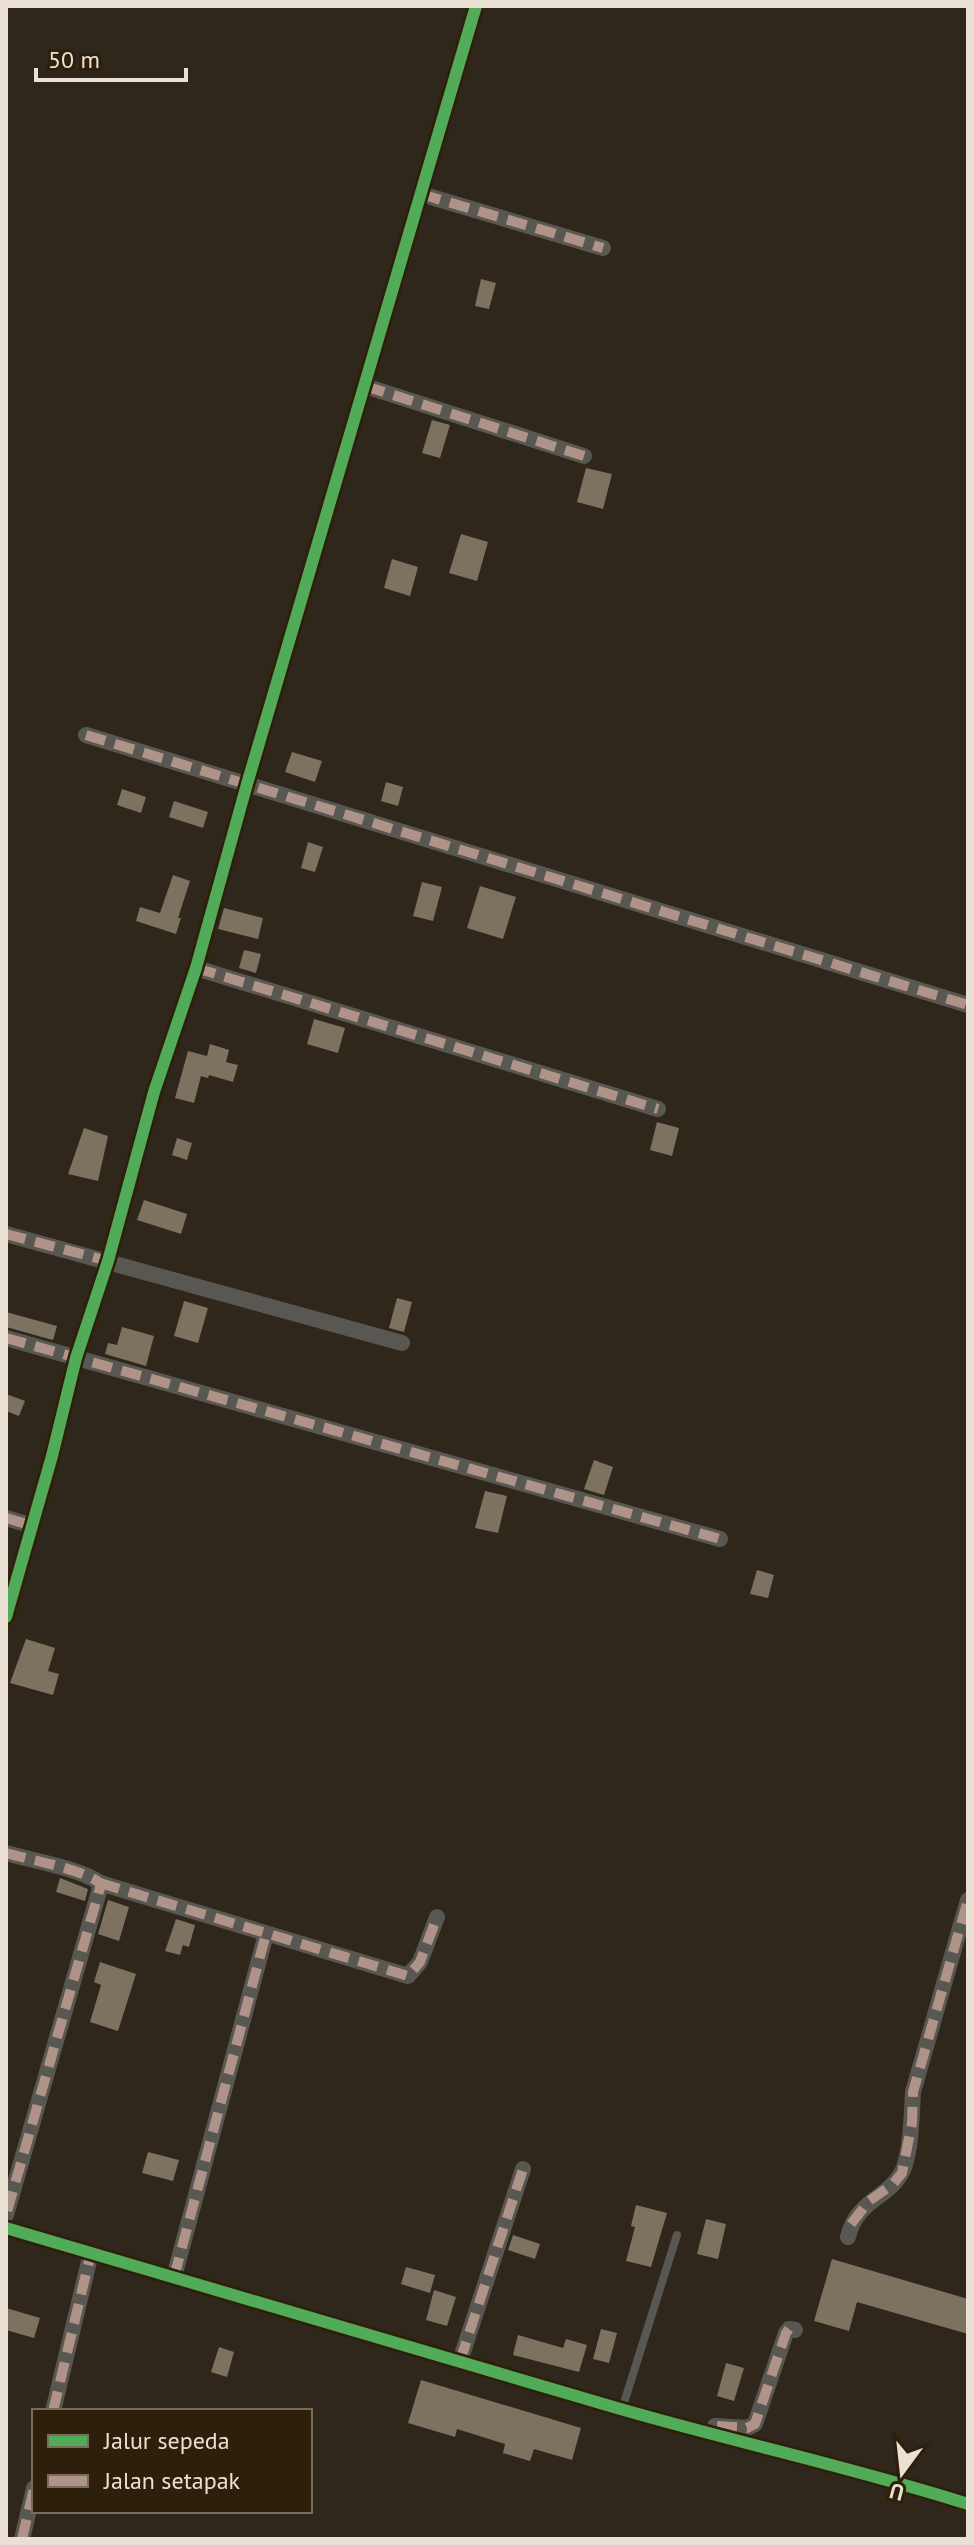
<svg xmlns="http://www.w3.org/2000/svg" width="974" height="2545" viewBox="0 0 974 2545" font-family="'PT Sans',sans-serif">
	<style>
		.building { fill: #7d7160 }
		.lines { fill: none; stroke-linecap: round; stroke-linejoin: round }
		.service { stroke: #595751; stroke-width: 8 }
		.minor { stroke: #595751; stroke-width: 16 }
		.quiet { stroke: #af9288; stroke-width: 10; stroke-dasharray: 20 10; stroke-linecap: butt }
		.cycleway-casing { stroke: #2d1f09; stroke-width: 17 }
		.cycleway { stroke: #51ab58; stroke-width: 12 }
	</style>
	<rect width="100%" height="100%" fill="#2f271b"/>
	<g class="building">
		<path d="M481,279L496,283L489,309L475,306Z"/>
		<path d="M432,420L450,425L440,458L422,453Z"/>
		<path d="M586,468L612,474L603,509L577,502Z"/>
		<path d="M461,534L488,542L477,581L449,573Z"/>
		<path d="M392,559L418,567L410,596L384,588Z"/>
		<path d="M292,752L322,761L315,782L285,772Z"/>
		<path d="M386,782L403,787L398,806L381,801Z"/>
		<path d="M122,789L146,797L141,813L117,805Z"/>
		<path d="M174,801L208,812L203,828L169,817Z"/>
		<path d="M308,842L323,847L315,872L301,868Z"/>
		<path d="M173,875L190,881L178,918H181L176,934L136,921L140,907L160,913Z"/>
		<path d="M422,882L442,887L433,921L413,916Z"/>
		<path d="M480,886L516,897L503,939L467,928Z"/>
		<path d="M224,908L263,918L258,939L218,929Z"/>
		<path d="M244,950L261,954L256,973L239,968Z"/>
		<path d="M314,1019L345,1028L338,1053L307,1044Z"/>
		<path d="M210,1044L229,1050L226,1062L238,1065L233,1082L209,1075L208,1078L201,1076L194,1103L175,1098L188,1051L207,1056Z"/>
		<path d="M657,1122L679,1128L672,1156L650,1150Z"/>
		<path d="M84,1128L108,1136L98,1181L68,1174Z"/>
		<path d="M177,1138L192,1143L187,1160L172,1155Z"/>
		<path d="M144,1200L187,1214L181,1234L137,1220Z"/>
		<path d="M397,1298L412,1302L404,1332L389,1328Z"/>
		<path d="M184,1301L208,1308L198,1343L174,1336Z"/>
		<path d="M6,1312L57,1326L53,1340L6,1327Z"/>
		<path d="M122,1327L154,1336L146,1366L105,1354L108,1343L117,1345Z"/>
		<path d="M6,1394L25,1401L19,1416L6,1411Z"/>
		<path d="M594,1460L613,1467L604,1495L584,1489Z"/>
		<path d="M485,1491L507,1496L498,1533L475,1528Z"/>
		<path d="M757,1570L774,1575L768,1598L750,1594Z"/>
		<path d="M26,1639L55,1648L48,1671L59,1674L53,1695L10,1683Z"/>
		<path d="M60,1878L88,1889L85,1901L56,1892Z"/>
		<path d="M108,1900L129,1907L119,1941L98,1934Z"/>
		<path d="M176,1919L195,1925L189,1947L183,1945L180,1955L165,1951Z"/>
		<path d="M100,1962L136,1974L118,2031L90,2022L101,1985L94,1982Z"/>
		<path d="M148,2152L179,2160L173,2181L142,2173Z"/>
		<path d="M636,2205L667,2213L651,2267L626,2261L635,2227L631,2226Z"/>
		<path d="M706,2219L726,2224L718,2259L697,2254Z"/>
		<path d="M513,2235L540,2244L535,2259L508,2250Z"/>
		<path d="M832,2259L968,2299V2334L857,2302L849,2331L814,2321Z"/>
		<path d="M406,2267L435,2275L430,2293L401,2284Z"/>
		<path d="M434,2290L456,2297L447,2326L426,2320Z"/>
		<path d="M6,2308L40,2318L34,2338L6,2330Z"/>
		<path d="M601,2329L617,2333L609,2363L593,2359Z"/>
		<path d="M518,2335L563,2348L566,2339L587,2345L579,2372L513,2355Z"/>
		<path d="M219,2347L234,2352L227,2377L211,2372Z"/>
		<path d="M726,2363L744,2368L734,2401L717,2396Z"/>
		<path d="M421,2380L581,2428L572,2460L534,2449L530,2461L503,2453L505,2444L457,2429L455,2437L408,2423Z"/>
	</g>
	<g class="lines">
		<path class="service" d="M622,2409L677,2235"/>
		<g class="minor">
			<path d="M421,194L603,248"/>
			<path d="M365,386L584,456"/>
			<path d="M86,735L968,1005"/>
			<path d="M196,968L658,1109"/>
			<path d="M6,1234L402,1343"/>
			<path d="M6,1338L720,1539"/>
			<path d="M6,1518L30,1525"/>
			<path d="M6,1617L52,1456L76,1358L108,1261L154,1092L196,968L247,784L476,6"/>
			<path d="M6,1853C30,1860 82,1869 100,1883V1888L6,2215"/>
			<path d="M100,1883L408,1976L420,1962L437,1917"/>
			<path d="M6,2228C210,2288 413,2348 617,2408C734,2442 852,2467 968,2504"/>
			<path d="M848,2237C857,2199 889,2198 902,2172C911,2155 912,2112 913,2092L968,1900"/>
			<path d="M174,2277L266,1934"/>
			<path d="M460,2361L523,2169"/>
			<path d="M53,2411L91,2253"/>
			<path d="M715,2426L747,2428L755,2424L786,2333L789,2329L795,2330"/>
			<path d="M22,2539L34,2488"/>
		</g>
		<g class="quiet">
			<path d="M421,194L603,248"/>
			<path d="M365,386L584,456"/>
			<path d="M86,735L968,1005"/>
			<path d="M196,968L658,1109"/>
			<path d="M6,1234L108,1261"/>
			<path d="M6,1338L720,1539"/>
			<path d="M6,1518L30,1525"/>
			<path d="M6,1853C30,1860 82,1869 100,1883V1888L6,2215"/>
			<path d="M100,1883L408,1976L420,1962L437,1917"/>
			<path d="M851,2224L869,2201L893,2184L902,2173L912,2123L913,2092L968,1900"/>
			<path d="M174,2277L266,1934"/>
			<path d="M460,2361L523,2169"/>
			<path d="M53,2411L91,2253"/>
			<path d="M717,2426L747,2428L755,2424L786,2333L789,2329L795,2330"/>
			<path d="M22,2539L34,2488"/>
		</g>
		<defs>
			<g id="cycleway">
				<path d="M6,1617L52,1456L76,1358L108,1261L154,1092L196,968L247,784L476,6"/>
				<path d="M6,2228C210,2288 413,2348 617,2408C734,2442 852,2467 968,2504"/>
			</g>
		</defs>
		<use href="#cycleway" class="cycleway-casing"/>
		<use href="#cycleway" class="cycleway"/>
	</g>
	<rect width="974" height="2545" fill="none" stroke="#eae1d4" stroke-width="16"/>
	<rect x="32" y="2409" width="280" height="104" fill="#2d1f09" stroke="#796d5a" stroke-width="2"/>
	<rect x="48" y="2435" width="40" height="12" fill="#51ab58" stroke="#796d5a" stroke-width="2"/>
	<text x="104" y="2449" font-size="24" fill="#eae1d4">Jalur sepeda</text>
	<rect x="48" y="2475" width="40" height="12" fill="#af9288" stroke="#796d5a" stroke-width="2"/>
	<text x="104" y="2489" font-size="24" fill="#eae1d4">Jalan setapak</text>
	<g transform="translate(902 2473) rotate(195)" stroke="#2d1f09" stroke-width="6" paint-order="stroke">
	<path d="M0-6L14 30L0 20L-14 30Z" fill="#eae1d4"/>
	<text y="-12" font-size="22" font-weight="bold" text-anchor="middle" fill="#eae1d4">U</text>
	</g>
	<path d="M36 68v12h150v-12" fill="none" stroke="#eae1d4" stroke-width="4"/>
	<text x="48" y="68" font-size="24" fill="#eae1d4" stroke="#2d1f09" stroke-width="6" paint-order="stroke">50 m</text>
</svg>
